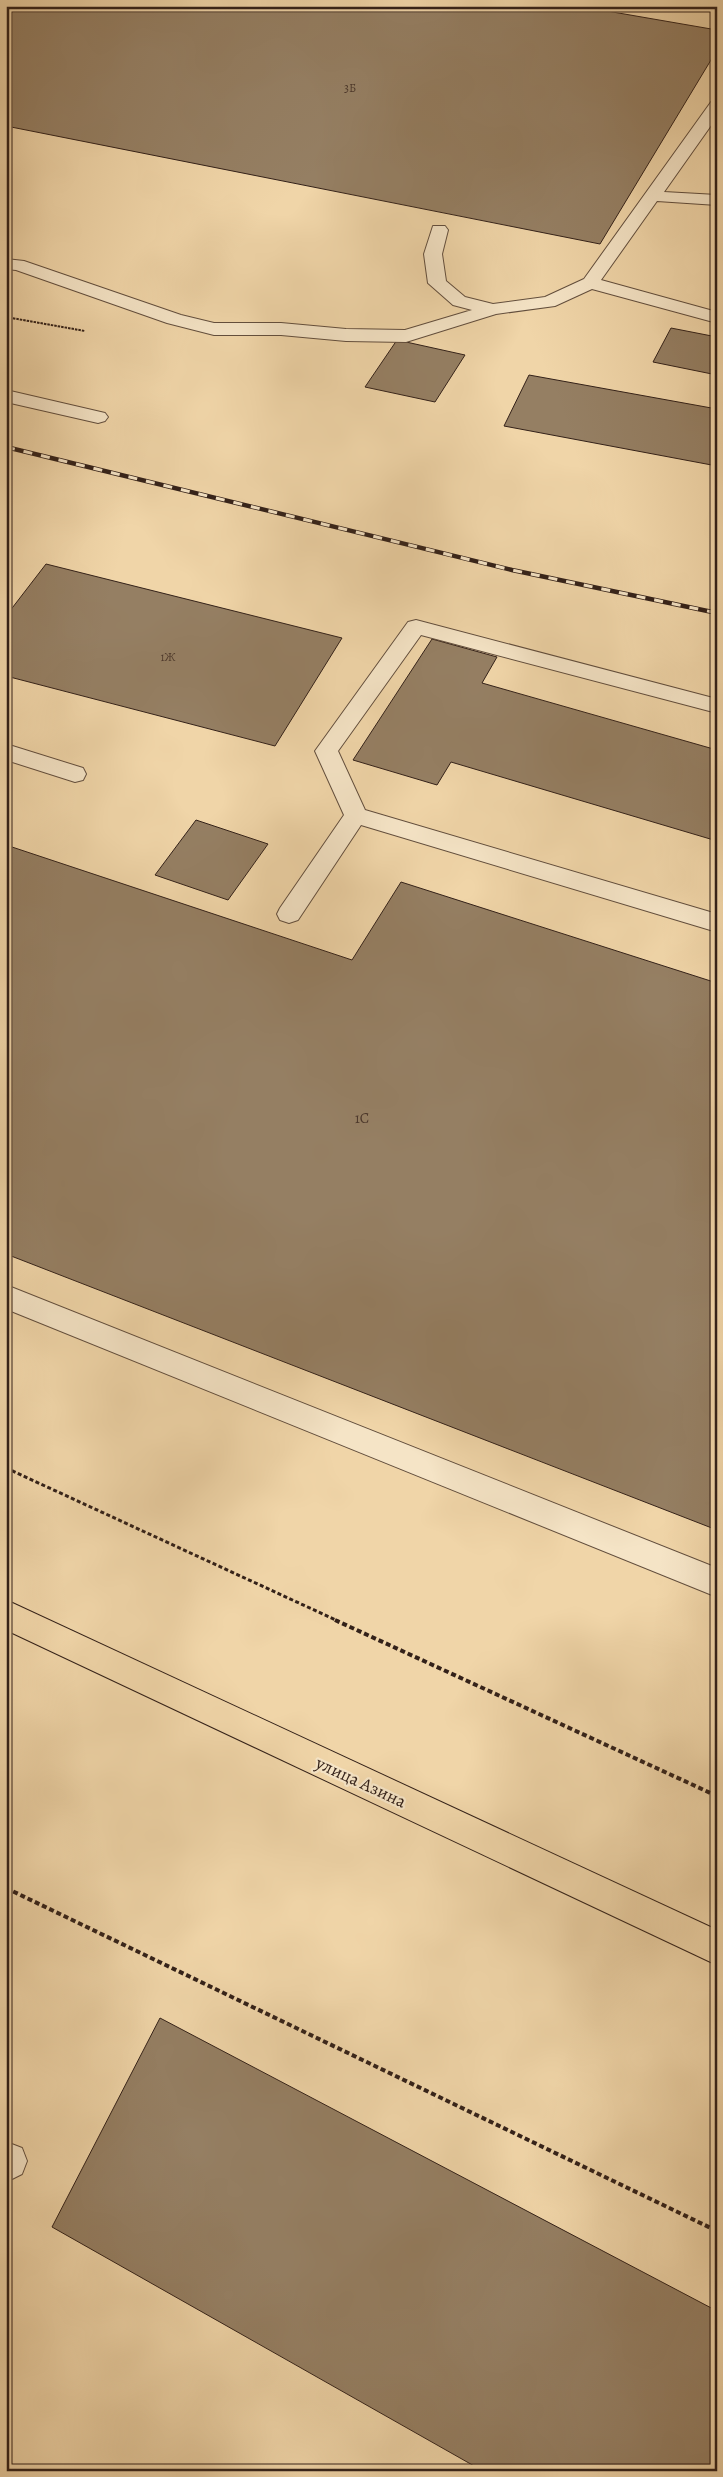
<svg xmlns="http://www.w3.org/2000/svg" width="723" height="2477" viewBox="0 0 723 2477" font-family="Alegreya,serif">
	<style>
		.building { fill: #957f63; stroke: #332119 }
		.lines { fill: none; stroke-linecap: round; stroke-linejoin: round }
		.lane-casing { stroke: #624e3d; stroke-width: 2 }
		.primary-casing { stroke: #332119; stroke-width: 2 }
		.path-far2 { stroke: #332119; stroke-width: 2; stroke-dasharray: 2.5 1; stroke-linecap: butt }
		.path-far1 { stroke: #332119; stroke-width: 3; stroke-dasharray: 4 2.5; stroke-linecap: butt }
		.path { stroke: #332119; stroke-width: 4; stroke-dasharray: 5 3; stroke-linecap: butt }
		.lane { fill: #f5e4c6; fill-rule: evenodd }
		.primary { fill: #f0d5a8; fill-rule: evenodd }
		.rail-casing { stroke: #332119; stroke-width: 4.5 }
		.rail { stroke: #f5e4c6; stroke-width: 3; stroke-dasharray: 9; stroke-linecap: butt }
		.labels { text-anchor: middle; dominant-baseline: central; stroke-width: 4.5; stroke-linejoin: round; paint-order: stroke }
		.far-number-label { font-size: 12px; fill: #4c382c }
		.number-label { font-size: 15px; fill: #4c382c }
		.street-label { font-size: 18px; fill: #332119; stroke: #f5e4c6 }
	</style>
	<rect width="100%" height="100%" fill="#f0d5a8"/>
	<filter id="stains"><feTurbulence type="fractalNoise" baseFrequency=".004" numOctaves="4"/><feColorMatrix values="0 0 0 0 .2 0 0 0 0 .09 0 0 0 0 .02 0 0 0 .5 -.17"/></filter>
	<radialGradient id="worn" r=".72"><stop offset=".6" stop-color="#630" stop-opacity="0"/><stop offset="1" stop-color="#630" stop-opacity=".3"/></radialGradient>
	<g class="building">
		<path d="M6,6H578L717,30V50L600,244L6,126Z"/>
		<path d="M671,328L717,337V375L653,362Z"/>
		<path d="M397,340L465,355L435,402L365,387Z"/>
		<path d="M529,375L717,409V466L504,426Z"/>
		<path d="M46,564L342,638L275,746L6,676V616Z"/>
		<path d="M432,639L497,657L482,683L717,750V841L451,762L437,785L353,760Z"/>
		<path d="M196,820L268,844L228,900L155,875Z"/>
		<path d="M6,845L352,960L401,882L717,983V1530L6,1254Z"/>
		<path d="M160,2018L717,2311V2471H483L52,2227Z"/>
	</g>
	<g class="lines">
		<defs>
			<g id="lane">
				<path d="M699,6H717V13L701,9Z"/>
				<path d="M717,100V117L664,192L717,195V205L657,201L601,280L717,312V323L592,289L555,306L496,314L406,342L346,341L281,335H214L167,323L16,270L6,269V259L24,261L181,315L214,323H281L346,329L405,330L472,310L453,305L428,283L424,254L433,226H445L448,230L442,254L446,281L465,297L493,304L545,297L584,279L711,102Z"/>
				<path d="M6,390L105,413L108,417L105,421L98,423L6,402Z"/>
				<path d="M416,620L717,699V713L421,635L338,751L365,810L717,914V932L361,825L298,920L289,923L280,920L277,914L280,908L344,815L315,751L408,622Z"/>
				<path d="M6,744L83,768L86,774L83,780L75,782L6,760Z"/>
				<path d="M6,1285L717,1568V1597L6,1309Z"/>
				<path d="M9,2143L22,2148L27,2161L22,2174L6,2182V2144Z"/>
			</g>
			<path id="primary" d="M6,1600L717,1930V1965L6,1630Z"/>
		</defs>
		<use href="#lane" class="lane-casing"/>
		<use href="#primary" class="primary-casing"/>
		<path class="path-far2" d="M6,317L85,331"/>
		<path class="path-far1" d="M6,1468L338,1621"/>
		<g class="path">
			<path d="M335,1620L717,1796"/>
			<path d="M6,1888L717,2231"/>
		</g>
		<use href="#lane" class="lane"/>
		<use href="#primary" class="primary"/>
		<defs>
			<path id="rail" d="M6,447L512,570L717,613"/>
		</defs>
		<use href="#rail" class="rail-casing"/>
		<use href="#rail" class="rail"/>
	</g>
	<g class="labels">
		<g class="far-number-label">
			<text x="350" y="88">3Б</text>
			<text x="168" y="657">1Ж</text>
		</g>
		<g class="number-label">
			<text x="362" y="1118">1С</text>
		</g>
		<g class="street-label">
			<text transform="translate(361 1782) rotate(25)">улица Азина</text>
		</g>
	</g>
	<rect width="723" height="2477" fill="none" stroke="#f0d5a8" stroke-width="25"/>
	<rect x="8" y="8" width="708" height="2462" fill="none" stroke="#332119" stroke-width="2.5"/>
	<rect x="12" y="12" width="698" height="2452" fill="none" stroke="#332119"/>
	<rect width="100%" height="100%" filter="url(#stains)"/>
	<rect width="100%" height="100%" fill="url(#worn)"/>
</svg>
